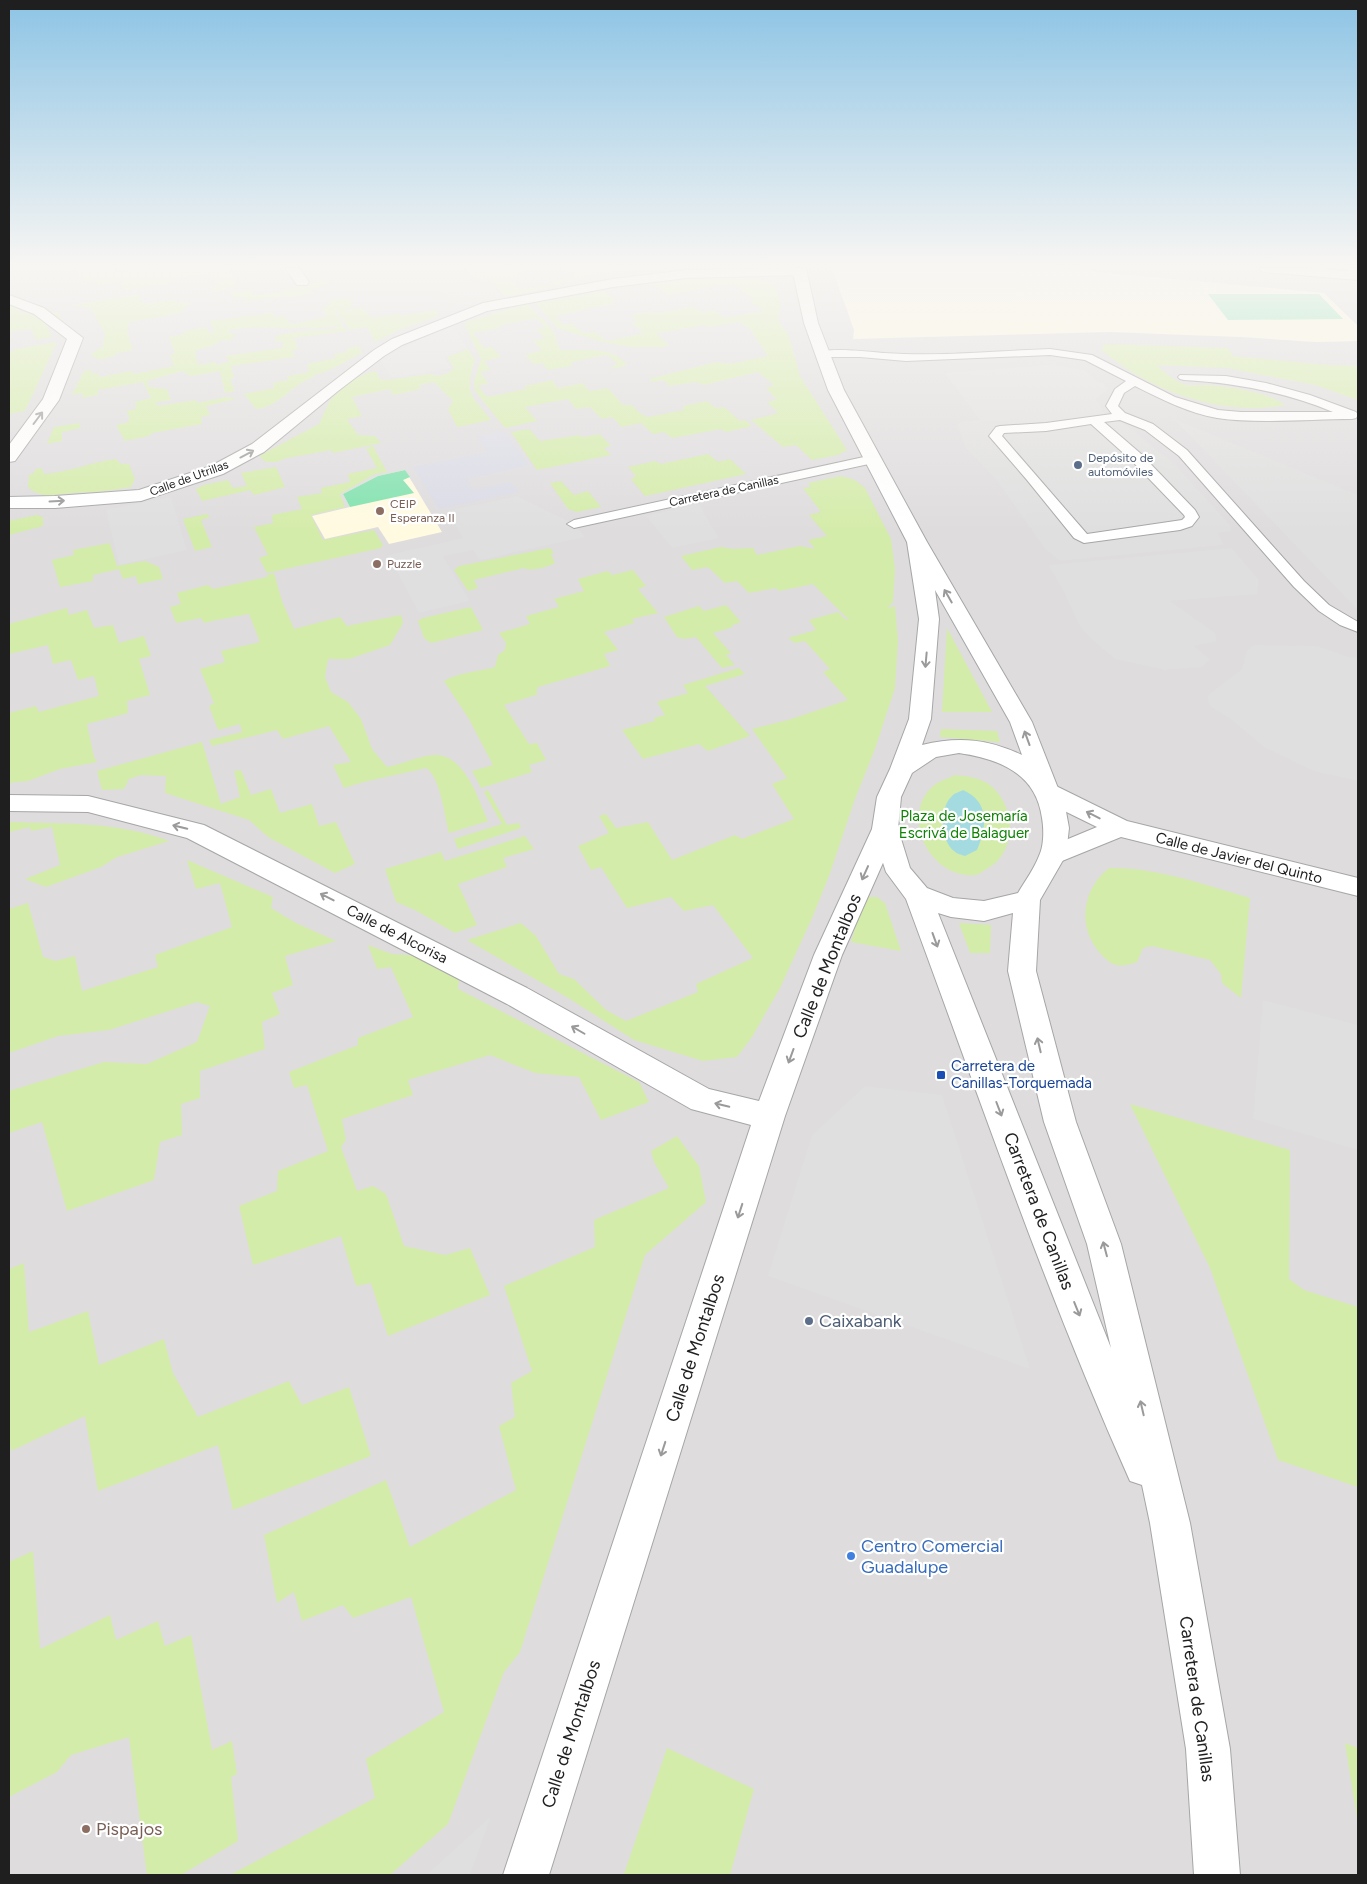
<svg xmlns="http://www.w3.org/2000/svg" width="1367" height="1884" viewBox="0 0 1367 1884" font-family="Figtree,sans-serif">
	<style>
		.residential { fill: #dedcdd }
		.education { fill: #fffae0 }
		.grass { fill: #d4ecaa }
		.pitch { fill: #81e2ae }
		.parking { fill: #dfdfdf }
		.plaza { fill: #dadbe6 }
		.water { fill: #a4dbe0 }
		.lines { fill: none; stroke-linecap: round; stroke-linejoin: round }
		.service-casing { stroke: #a6a6a6; stroke-width: 2 }
		.pedestrian-casing { stroke: #a6a6a6; stroke-width: 2 }
		.minor-casing { stroke: #a6a6a6; stroke-width: 2 }
		.tertiary-casing { stroke: #a6a6a6; stroke-width: 2 }
		.service { fill: #fff; fill-rule: evenodd }
		.pedestrian { fill: #fff; fill-rule: evenodd }
		.minor { fill: #fff; fill-rule: evenodd }
		.tertiary { fill: #fff; fill-rule: evenodd }
		.oneway { stroke: #9a9a9a }
		.service-dot { fill: #5c6f8a; stroke: #fff; stroke-width: 2 }
		.education-dot { fill: #8d6e63; stroke: #fff; stroke-width: 2 }
		.transit-dot { fill: #1a4fb4; stroke: #fff; stroke-width: 2 }
		.shop-dot { fill: #3f7fe0; stroke: #fff; stroke-width: 2 }
		.labels { text-anchor: middle; dominant-baseline: central; stroke-width: 4.5; stroke-linejoin: round; paint-order: stroke }
		.far-service-label { font-size: 12px; fill: #4e5e75; stroke: #fff; text-anchor: start }
		.far-street-label { font-size: 12px; fill: #1f1f1f; stroke: #fff }
		.far-education-label { font-size: 12px; fill: #785e54; stroke: #fff; text-anchor: start }
		.park-label { font-size: 15px; fill: #108307; stroke: #fff }
		.street-label { font-size: 15px; fill: #1f1f1f; stroke: #fff }
		.transit-label { font-size: 15px; fill: #164399; stroke: #fff; text-anchor: start }
		.near-street-label { font-size: 18px; fill: #1f1f1f; stroke: #fff }
		.near-service-label { font-size: 18px; fill: #4e5e75; stroke: #fff; text-anchor: start }
		.near-shop-label { font-size: 18px; fill: #366cbe; stroke: #fff; text-anchor: start }
		.near-education-label { font-size: 18px; fill: #785e54; stroke: #fff; text-anchor: start }
	</style>
	<rect width="100%" height="100%" fill="#f0ebe5"/>
	<rect class="residential" x="9" y="268" width="1349" height="1607"/>
	<g class="education">
		<path d="M832,268H1053L1324,293L1358,326V341L1316,342L1240,337L1110,332L853,339L854,330Z"/>
		<path d="M405,470L442,532L389,544L378,527L325,539L312,516L350,507L343,494L378,476Z"/>
	</g>
	<g class="grass">
		<path d="M67,268H113L116,273L165,268H227L238,287L214,292L210,287L218,285L209,273L176,278L175,282L124,291L120,282L98,285L96,282L82,284L76,269L68,270Z"/>
		<path d="M467,268H523L525,271L517,272L520,277L510,279L522,289L552,284V282L575,277L565,268H637L584,275L587,279L561,283L562,285L505,297L489,278L475,280Z"/>
		<path d="M723,277L758,279L775,283L781,304L778,320L789,336L800,376L847,450L838,455L812,460L796,445L783,447L751,420L778,413L767,402L777,400L766,388L774,385L758,372L704,385L696,382L669,386L664,380L652,382L649,379L716,362L730,364L768,356L750,329L739,322L709,327L704,325L658,333L656,334L669,345L663,347H631L603,342L557,328L535,303L605,291L616,301L611,302L612,304L555,316L563,325L573,324L583,333L596,332L605,340L609,341L644,333L632,323L637,321L631,315L653,311L657,313L694,306L702,312L714,310L725,318L763,311L750,301L754,299L733,284H728L669,295L648,282L687,278Z"/>
		<path d="M329,279L328,286L311,289L313,293L290,298L289,296L246,302L243,298L233,299L230,292L251,289L254,295L281,292L296,285L309,286L307,282Z"/>
		<path d="M137,294L144,304L173,300L177,302L192,303L186,306L182,313L129,322L127,332L133,350L114,354L115,356L100,360L90,355L103,346L105,333L92,311L84,307L72,305Z"/>
		<path d="M345,298L351,300L353,305L342,310L362,307L372,318L398,314L402,316L436,310L439,316L401,329L375,342L367,327L350,330L337,312L340,310L335,312L343,325L312,329L309,327C280,331 257,323 227,331L235,335L232,340L218,341L217,344L195,351L198,365L215,362L217,365L229,362L226,356L282,348L284,342L275,341V337C283,331 321,331 334,329L336,327L344,326L347,331L294,338L298,349L292,351L295,357L231,366L234,378L230,379L235,391L225,393L220,371L191,376L182,371L147,381L149,387L167,389L171,400L156,402L158,406L196,400L197,403L227,397L236,399L206,406L210,415L201,417L202,424L152,433L149,436L125,441L116,425L129,422V416L126,411L136,409L135,402L151,398L143,382L98,390V395L82,398L83,393L72,395L84,371L92,370V374L97,373L100,377L131,371L134,374L174,366L170,356L175,353L169,337L184,334L185,331L206,327L211,334L214,331L210,321L271,313L277,317L285,316L289,323L294,324L327,317L322,308L327,306L330,300Z"/>
		<path d="M527,303L553,330L560,350C581,351 613,345 627,365L613,369L611,367L617,365V363L607,355L571,362L572,366L548,370L542,363L534,364L525,355L542,350L533,341L545,338L536,329L545,328L537,318L500,325V328L473,333L484,348L492,347L501,357L484,361L490,370L480,372L488,383L478,386L487,397L526,389L525,386L552,380L558,388L583,383L589,391L608,388L623,405H632L641,414L648,417L684,410L683,406L707,401L716,408L724,407L740,421L745,420L752,426L726,432L721,429L672,438L664,432L653,434L641,423L622,427L612,417L602,419L590,407L576,409L568,399L525,407L537,421L505,428L475,391L474,382L481,359L464,323Z"/>
		<path d="M9,305L20,308V312L35,314L57,312L62,319L45,323L52,337L36,340L31,329L9,332Z"/>
		<path d="M57,342L25,411L9,414V354L15,349Z"/>
		<path d="M1105,344L1228,348L1233,356L1328,365L1358,366V400L1315,385L1227,368L1157,365C1164,372 1175,382 1186,385C1193,386 1202,385 1209,385C1230,387 1269,392 1285,405C1222,417 1148,391 1101,349Z"/>
		<path d="M359,346L362,353C345,361 332,371 314,375L312,378C291,385 279,407 256,409L244,394L274,388L273,383L289,380L287,376L309,372L307,364L336,358L334,354L347,352V348Z"/>
		<path d="M468,349L475,360C464,394 470,393 491,420L457,427L448,409L453,401L434,382L419,385L421,389L393,395L390,389L352,397L362,416L347,419L358,435L375,436L381,443L333,453L331,450L287,458L276,462H266L259,456L319,424L330,400L352,380L371,372H377L379,379L388,380L429,374L439,376L448,373L454,368L447,357Z"/>
		<path d="M80,423V428L62,432V441L47,444L54,427Z"/>
		<path d="M529,429L540,441L579,435L583,437L600,434L611,446L604,448L611,455L537,470L511,432Z"/>
		<path d="M373,446L387,472L375,474L340,494L345,507L311,515L323,540L374,530L383,545L381,548L267,573L259,558L268,555L254,527L273,523L272,515L302,509L297,497L322,493L321,488L350,482L348,474L377,468L366,448Z"/>
		<path d="M708,454L718,462L730,459L746,474L645,496L631,479L636,476L628,467L655,461L661,464Z"/>
		<path d="M116,459L121,464H129L135,479L131,487C109,491 94,492 73,493C57,494 42,500 28,487L29,475L35,472V469L42,468L44,474C69,472 92,462 116,459Z"/>
		<path d="M276,467L285,487L254,495L250,490L202,501L196,489L204,485L228,480L233,488L247,486L241,473Z"/>
		<path d="M841,476L855,480L865,488L891,539L895,569L893,602L887,608L895,606L898,641L895,688L875,749L855,799L829,876L812,918L780,988L752,1037L737,1057L703,1061L634,1040L570,999L467,940L521,923L536,936L559,974L574,979L606,1010L626,1021L698,992L696,984L753,958L713,905L684,911L671,897L627,908L601,867L591,870L578,846L609,833L599,816L606,814L616,828L648,822L672,860L735,835L742,839L794,819L772,784L787,778L752,729L788,720L848,700L823,672L830,669L805,641L795,643L788,638L816,630L809,620L838,612L846,620L853,618L848,619L813,584L779,591L776,588L749,593L737,581L725,583L708,567L692,570L681,556L721,547L732,549L753,548L757,555L800,546L815,549L808,540L827,536L809,515L821,512L803,488L811,487L808,483Z"/>
		<path d="M561,481L574,495L588,491L601,507L577,512L568,509L550,483Z"/>
		<path d="M207,514L210,517L201,520L212,547L195,551L183,519Z"/>
		<path d="M37,515L43,517V526L9,535V521Z"/>
		<path d="M110,543L117,566L145,561L159,567L163,579L138,584L136,576L123,579L119,569L93,575V581L60,587L52,560L74,555L73,550Z"/>
		<path d="M550,548L554,553L551,554L555,563C548,567 531,572 524,568L474,580L478,588L468,591L454,570L459,566Z"/>
		<path d="M633,570L646,586L638,589L658,613L632,619L634,623L604,632L618,650L604,654L610,666L538,687L536,693L539,694L504,705L529,744L537,743L546,760L529,765L532,772L481,788L472,771L493,765L469,719L444,681C459,672 478,672 495,667L498,655L505,650L506,643L499,633L530,624L526,616L559,607L554,599L584,591L578,579L608,571L612,575Z"/>
		<path d="M274,573L282,601L294,629L340,617L347,626L401,615L403,623L390,645L349,659H328L325,677L331,692L348,702L361,719L372,749L387,767C403,764 421,755 437,755C466,757 478,799 488,821L449,833C445,817 440,776 426,768C398,775 371,779 344,788L333,765L351,762L329,726L283,739L277,730L212,746L209,740L242,732L240,724L218,730L209,706L214,703L200,669L225,662L221,651L260,642L249,614C234,617 219,619 204,623L201,618L176,623L170,607L181,604L177,593L208,585L213,589L267,577V575Z"/>
		<path d="M726,605L741,622L732,625L733,627L713,633L731,653L726,655L735,665L722,668L696,637L684,639L677,637L664,617L699,606L704,611Z"/>
		<path d="M471,607L483,630L431,643L424,638L418,621L423,618Z"/>
		<path d="M67,608L69,615L87,610L94,628L113,625L119,643L144,636L151,656L139,659L150,695L127,701L128,713L87,724L94,757L97,762L60,769L28,781L9,783V713L36,706L39,712L99,696L94,676L78,680L71,660L53,664L48,645L9,654V624Z"/>
		<path d="M947,628L992,712H942Z"/>
		<path d="M739,668L745,674L705,686L750,736L708,751L699,744L643,759L622,730L655,721L654,718L665,715L657,702L688,693L683,685Z"/>
		<path d="M941,729L997,731L1000,742L940,737Z"/>
		<path d="M202,742L221,804L240,797L234,771L241,770L251,795L271,789L280,813L312,804L319,826L336,822L355,864L335,873L268,837L249,820L165,793L166,776L141,775L129,779L124,789L102,790L97,771Z"/>
		<path d="M955,775C965,776 976,777 985,782C1004,792 1013,818 1009,838C1006,850 1000,862 988,868C984,870 979,875 975,875C928,879 897,811 937,783C942,780 950,778 955,775Z"/>
		<path d="M488,790L507,825L519,823L521,828L458,849L454,839L502,824L484,792Z"/>
		<path d="M9,822C63,824 117,821 169,841L117,857L101,867L46,887L25,879L60,865L52,827L31,831L30,827L9,832Z"/>
		<path d="M525,836L534,849L503,858L507,867L458,884L477,925L455,933L415,910L396,902L385,869L441,852L445,861Z"/>
		<path d="M187,860L273,897L271,908L296,923L336,941L285,956L293,985L272,993L280,1014L262,1022L265,1049L200,1071V1098L181,1104L182,1135L160,1142L154,1180L67,1211L42,1122L9,1133V1091L104,1062L147,1064L197,1042L210,1006L197,1002L109,1030L58,1036L9,1053V909L28,903L43,957L56,961L75,956L82,991L158,967L155,955L232,927L220,883L196,889Z"/>
		<path d="M1109,868C1157,867 1205,885 1250,898L1241,998L1222,983L1221,974L1210,960L1152,946L1143,948L1137,962C1119,968 1112,967 1100,953C1077,927 1082,889 1109,868Z"/>
		<path d="M868,897H877L885,903L901,951L851,942L863,901Z"/>
		<path d="M959,923L991,925L990,953H970Z"/>
		<path d="M368,945L392,954L421,956L459,980L458,989L639,1082L649,1102L601,1120L579,1077L535,1073L490,1055L408,1080L413,1095L342,1119L346,1140L341,1147L357,1191L373,1186L386,1194L404,1246L445,1255L470,1248L490,1295L388,1336L371,1283L356,1286L341,1236L253,1265L239,1206L277,1191L278,1171L328,1151L307,1085L294,1088L289,1072L358,1045V1038L413,1017L391,967L377,969Z"/>
		<path d="M1130,1104L1290,1150L1289,1279L1304,1290L1358,1307V1487L1278,1460L1210,1268Z"/>
		<path d="M677,1136L699,1166L706,1202L645,1255L520,1652L504,1672L448,1824L390,1875H230L375,1798L366,1759L444,1712L411,1597L353,1618L343,1605L302,1621L294,1592L277,1603L264,1535L386,1480L410,1547L516,1490L499,1426L515,1417L511,1383L532,1371L504,1286L595,1247L594,1220L669,1188L654,1162L651,1151Z"/>
		<path d="M24,1263L29,1332L88,1311L99,1365L164,1339L173,1373L198,1417L289,1381L302,1405L349,1387L371,1456L233,1510L218,1445L98,1491L85,1416L11,1451L9,1436V1269Z"/>
		<path d="M33,1551L40,1649L110,1615L116,1640L158,1621L165,1646L191,1635L212,1750L232,1741L237,1774L231,1777L238,1841L181,1875H147L129,1737L71,1755L57,1772L9,1797V1562Z"/>
		<path d="M1345,1743L1358,1748V1825Z"/>
		<path d="M667,1748L754,1789L730,1875L624,1874Z"/>
	</g>
	<g class="pitch">
		<path d="M1208,294H1319L1343,319L1228,320Z"/>
		<path d="M405,470L410,477L403,480L414,493L350,507L343,494L378,476Z"/>
	</g>
	<g class="parking">
		<path d="M488,282L503,298L457,306L442,290Z"/>
		<path d="M451,325L468,348L444,357L451,368L392,378L380,359Z"/>
		<path d="M1049,365L1085,370L1096,381L1103,383L1108,389L1096,399L1105,415L1126,425L1173,463L1230,525L1231,531L1218,533L1224,545L1060,561L1045,549L996,479L966,448L957,425L961,422L980,420L945,373Z"/>
		<path d="M1174,419L1358,495V610Z"/>
		<path d="M517,496L574,524L585,537L480,560L473,550L443,556L470,601L419,613L388,555L463,538L447,511Z"/>
		<path d="M171,497L187,550L119,565L106,510Z"/>
		<path d="M699,504L719,538L672,548L646,516Z"/>
		<path d="M1232,548L1259,580L1257,594L1170,601L1215,633L1217,641L1194,646L1210,659L1202,667L1165,670L1115,659L1090,638L1079,625L1063,590L1048,565Z"/>
		<path d="M1254,645L1317,646L1349,657L1358,658V781L1314,771L1265,748L1232,720L1210,706L1207,696L1242,669L1247,650Z"/>
		<path d="M1263,1000L1358,1025V1150L1253,1119Z"/>
		<path d="M865,1086L942,1095L1030,1369L768,1276L812,1135Z"/>
		<path d="M491,1816L470,1875H426Z"/>
	</g>
	<path class="plaza" d="M504,431L529,465L466,479L473,490L511,482L518,492L439,509L413,467L488,452L477,437Z"/>
	<path class="water" d="M963,790C990,802 987,827 977,850L965,856C962,855 957,854 954,851C940,840 939,808 952,796C954,793 960,792 963,790Z"/>
	<g class="lines">
		<defs>
			<g id="service">
				<path d="M1050,349L1092,355L1175,397L1218,410L1241,412H1333C1285,392 1236,383 1184,380L1180,379L1178,377L1180,375L1226,376L1266,383L1310,395L1356,412L1358,415L1356,418L1352,419C1311,419 1257,424 1217,418C1188,413 1161,399 1135,386L1124,393L1118,406L1125,413L1153,424L1187,450L1304,581L1329,605L1358,622V632L1340,625L1319,611L1294,587L1179,456L1145,430L1120,420L1104,422L1140,453L1195,510L1199,517L1192,526L1180,530L1084,543L1074,538L1027,480L989,436L996,427L1000,426L1046,423L1112,414L1106,406L1115,389L1126,381L1085,360L1050,355L906,361L860,357H822L816,354C824,346 871,352 884,353C939,357 995,351 1050,349ZM1091,424L1130,459L1184,515L1185,517L1182,520L1087,534L1002,436L1004,433L1046,431Z"/>
				<path d="M873,455L879,459L878,462L574,528L567,524L574,520Z"/>
			</g>
			<path id="pedestrian" d="M285,268H299L309,282L307,285H297Z"/>
			<g id="minor">
				<path d="M800,268L807,272L805,275L687,278L613,287L487,311L402,345L384,356L338,391L264,452L223,474L141,501L55,508H9V497L55,496L139,490L211,466L252,444L374,350L392,339L483,303L613,279L687,270Z"/>
				<path d="M1257,268H1306L1348,271L1347,268H1358V280L1264,272Z"/>
				<path d="M9,295L44,308L83,338L59,400L15,461L9,462V445L43,399L67,339L34,314L9,304Z"/>
				<path d="M1047,784L1056,786L1127,821L1358,878V896L1121,837L1062,861L1053,864L1044,861L1040,855L1044,849L1097,827L1038,798L1035,792L1038,786Z"/>
				<path d="M9,795L88,796L204,825L527,988L709,1089L759,1101L814,955L872,829L876,823L885,820L894,823L898,829L842,955L785,1116L549,1875H503L751,1125L691,1109L507,1004L187,838L88,812L9,811Z"/>
			</g>
			<path id="tertiary" d="M792,268H806L818,323L844,390L927,542L1032,722L1065,806L1069,828L1066,855L1040,900L1036,971L1076,1122L1121,1244L1190,1523L1230,1749L1240,1875H1194L1186,1749L1150,1523L1142,1485L1130,1481C1045,1291 978,1093 906,899L886,872L872,829L877,797L890,769L909,719L919,619L907,542L828,390L804,323ZM935,590L1010,722L1022,755C988,739 959,736 922,745L931,719L939,619ZM959,753C999,759 1036,773 1042,818C1044,829 1044,846 1039,856C1034,869 1025,881 1018,893L984,901L953,898L927,888L910,868L898,829L901,797L912,773L936,757ZM938,913L951,917L984,921L1013,913L1008,971L1044,1122L1087,1244L1111,1348Z"/>
		</defs>
		<use href="#service" class="service-casing"/>
		<use href="#pedestrian" class="pedestrian-casing"/>
		<use href="#minor" class="minor-casing"/>
		<use href="#tertiary" class="tertiary-casing"/>
		<use href="#service" class="service"/>
		<use href="#pedestrian" class="pedestrian"/>
		<use href="#minor" class="minor"/>
		<use href="#tertiary" class="tertiary"/>
	</g>
	<defs><path id="oneway-shaft" d="M-6 0H5M1.5-3L5.5 0L1.5 3" fill="none" stroke-width="1.6" stroke-linecap="round" stroke-linejoin="round" transform="scale(1.25)"/></defs>
	<g class="oneway">
		<use href="#oneway-shaft" transform="translate(38 418) rotate(-53)"/>
		<use href="#oneway-shaft" transform="translate(247 454) rotate(-28)"/>
		<use href="#oneway-shaft" transform="translate(57 501) rotate(-3)"/>
		<use href="#oneway-shaft" transform="translate(948 596) rotate(-120)"/>
		<use href="#oneway-shaft" transform="translate(926 660) rotate(95)"/>
		<use href="#oneway-shaft" transform="translate(1027 738) rotate(-110)"/>
		<use href="#oneway-shaft" transform="translate(1093 815) rotate(-153)"/>
		<use href="#oneway-shaft" transform="translate(180 827) rotate(-166)"/>
		<use href="#oneway-shaft" transform="translate(865 873) rotate(114)"/>
		<use href="#oneway-shaft" transform="translate(327 897) rotate(-153)"/>
		<use href="#oneway-shaft" transform="translate(935 940) rotate(70)"/>
		<use href="#oneway-shaft" transform="translate(578 1030) rotate(-150)"/>
		<use href="#oneway-shaft" transform="translate(1039 1045) rotate(-103)"/>
		<use href="#oneway-shaft" transform="translate(791 1056) rotate(110)"/>
		<use href="#oneway-shaft" transform="translate(722 1105) rotate(-167)"/>
		<use href="#oneway-shaft" transform="translate(999 1109) rotate(69)"/>
		<use href="#oneway-shaft" transform="translate(740 1211) rotate(108)"/>
		<use href="#oneway-shaft" transform="translate(1105 1249) rotate(-105)"/>
		<use href="#oneway-shaft" transform="translate(1077 1309) rotate(68)"/>
		<use href="#oneway-shaft" transform="translate(1142 1408) rotate(-103)"/>
		<use href="#oneway-shaft" transform="translate(663 1449) rotate(108)"/>
	</g>
	<linearGradient id="sky" x2="0" y2="1"><stop stop-color="#8dc4e5"/><stop offset="0.5" stop-color="#f8f6f3"/><stop offset="1" stop-color="#f8f6f3" stop-opacity="0"/></linearGradient>
	<rect width="1367" height="531" fill="url(#sky)"/>
	<g class="service-dot">
		<circle cx="1078" cy="465" r="5"/>
		<circle cx="809" cy="1321" r="5"/>
	</g>
	<g class="education-dot">
		<circle cx="380" cy="511" r="5"/>
		<circle cx="377" cy="564" r="5"/>
		<circle cx="86" cy="1829" r="5"/>
	</g>
	<rect class="transit-dot" x="936" y="1070" width="10" height="10" rx="2.5"/>
	<circle class="shop-dot" cx="851" cy="1556" r="5"/>
	<g class="labels">
		<g class="far-service-label">
			<text x="1088" y="458">Depósito de<tspan x="1088" dy="14">automóviles</tspan></text>
		</g>
		<g class="far-street-label">
			<text transform="translate(189 478) rotate(-20)">Calle de Utrillas</text>
			<text transform="translate(724 491) rotate(-12)">Carretera de Canillas</text>
		</g>
		<g class="far-education-label">
			<text x="390" y="504">CEIP<tspan x="390" dy="14">Esperanza II</tspan></text>
			<text x="387" y="564">Puzzle</text>
		</g>
		<g class="park-label">
			<text x="964" y="816">Plaza de Josemaría<tspan x="964" dy="17">Escrivá de Balaguer</tspan></text>
		</g>
		<g class="street-label">
			<text transform="translate(1239 858) rotate(14)">Calle de Javier del Quinto</text>
			<text transform="translate(397 934) rotate(27)">Calle de Alcorisa</text>
		</g>
		<g class="transit-label">
			<text x="951" y="1066">Carretera de<tspan x="951" dy="17">Canillas-Torquemada</tspan></text>
		</g>
		<g class="near-street-label">
			<text transform="translate(827 966) rotate(-68)">Calle de Montalbos</text>
			<text transform="translate(1039 1211) rotate(69)">Carretera de Canillas</text>
			<text transform="translate(695 1348) rotate(-72)">Calle de Montalbos</text>
			<text transform="translate(1197 1699) rotate(82)">Carretera de Canillas</text>
			<text transform="translate(571 1734) rotate(-72)">Calle de Montalbos</text>
		</g>
		<g class="near-service-label">
			<text x="819" y="1321">Caixabank</text>
		</g>
		<g class="near-shop-label">
			<text x="861" y="1546">Centro Comercial<tspan x="861" dy="21">Guadalupe</tspan></text>
		</g>
		<g class="near-education-label">
			<text x="96" y="1829">Pispajos</text>
		</g>
	</g>
	<rect width="1367" height="1884" fill="none" stroke="#1f1f1f" stroke-width="20"/>
</svg>
